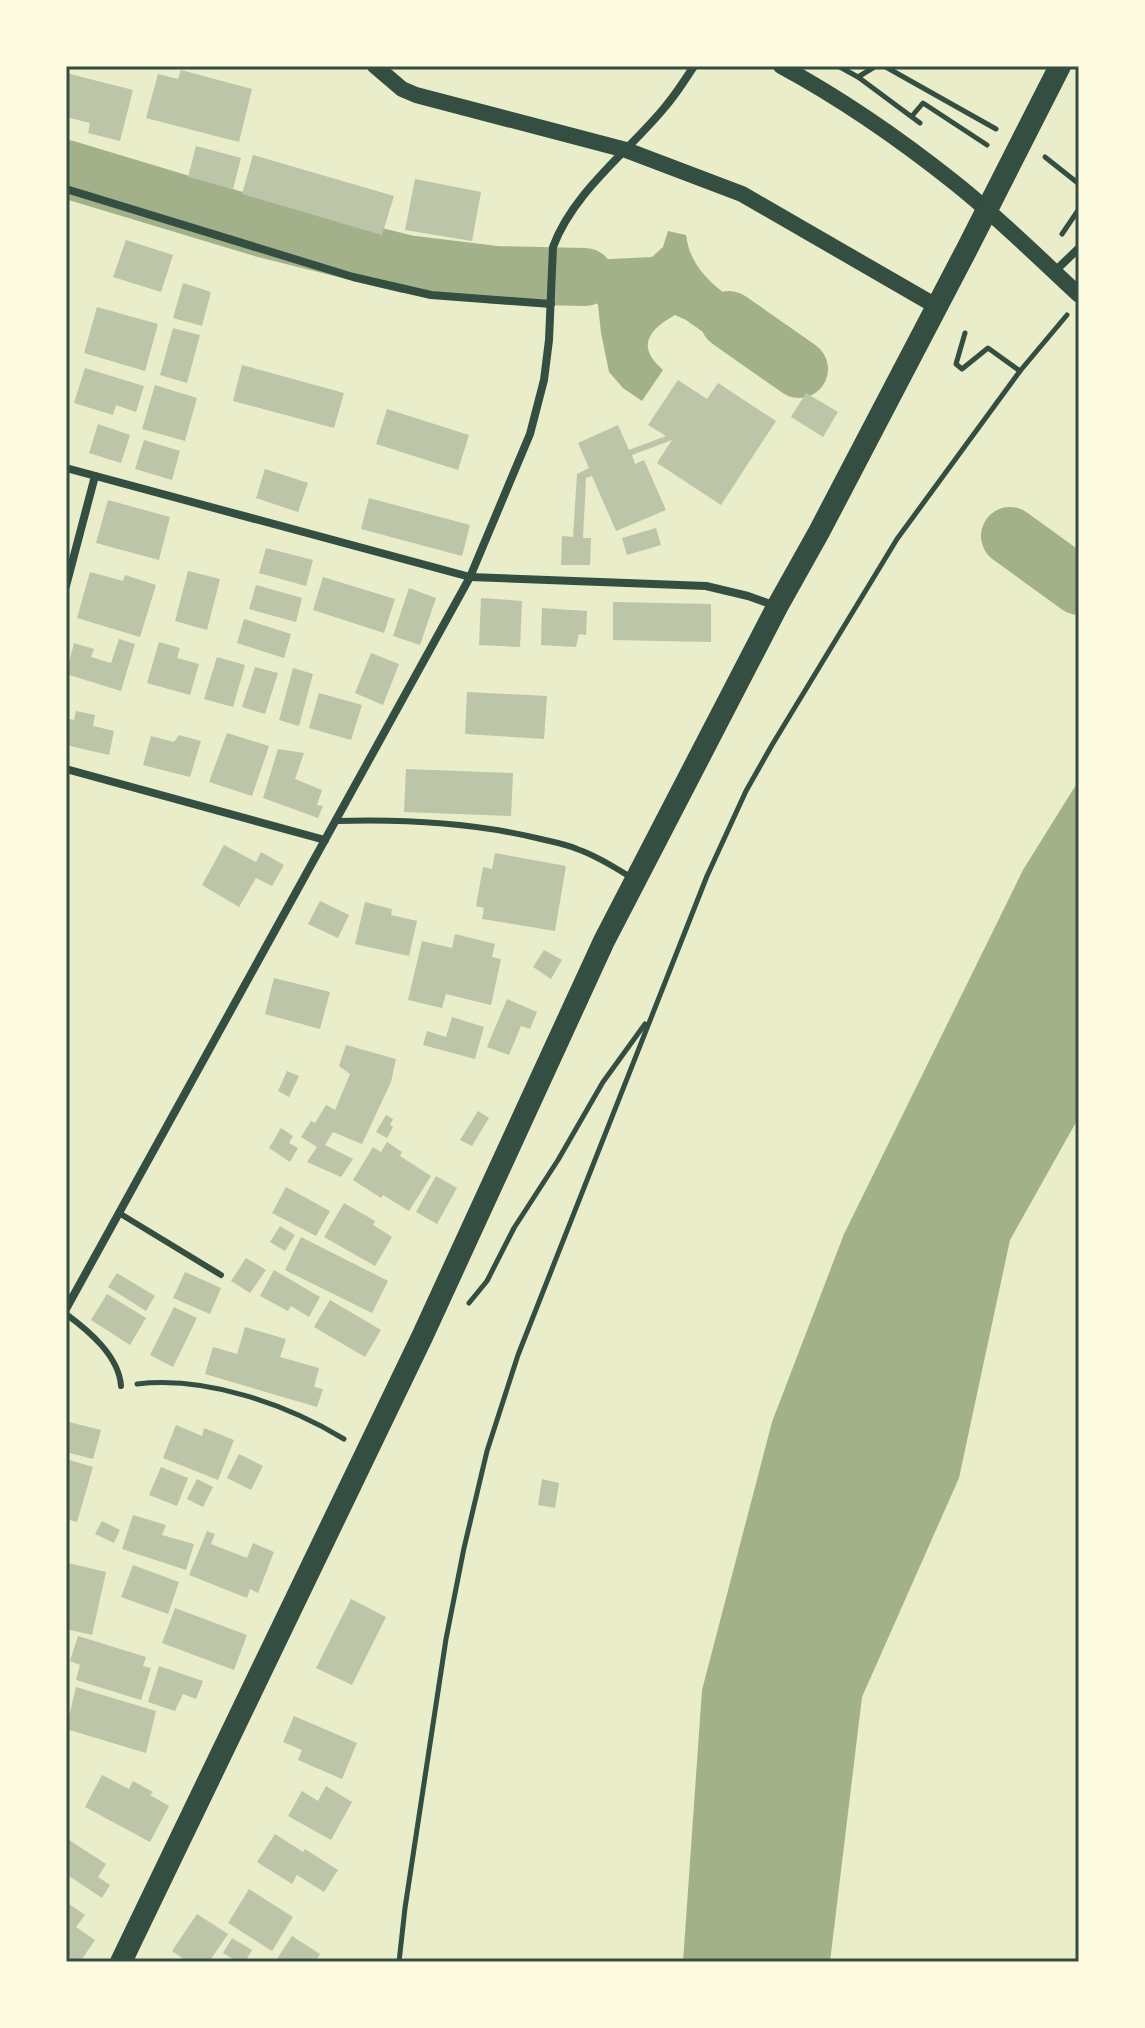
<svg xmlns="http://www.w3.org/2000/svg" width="1145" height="2028" viewBox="0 0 1145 2028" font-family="Inter,sans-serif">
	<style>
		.water { fill: #a3b18a }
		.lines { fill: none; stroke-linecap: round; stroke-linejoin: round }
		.river { stroke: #a3b18a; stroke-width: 58 }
		.building { fill: #bcc5a7 }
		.path { stroke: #344e41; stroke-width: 5 }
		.service { stroke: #344e41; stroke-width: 6 }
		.minor { stroke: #344e41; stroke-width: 8 }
		.secondary { stroke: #344e41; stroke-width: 16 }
		.trunk { stroke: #344e41; stroke-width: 22 }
		.neatline { fill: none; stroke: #344e41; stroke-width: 3 }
	</style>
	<rect width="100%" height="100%" fill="#e9edc9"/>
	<g class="water">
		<path d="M668,231L686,235C691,274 723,293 753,313C770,324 788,336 805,348L781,387L686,320L675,315C648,330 636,347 663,370L642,401L623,388L609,372L601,333L598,305L592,295L571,286L506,288V264L652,257L663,247Z"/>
		<path d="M1079,780V1117L1010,1240L959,1478L862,1697L830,1962H683L702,1690L772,1422L844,1234L1023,870Z"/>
	</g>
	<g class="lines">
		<g class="river">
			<path d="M66,169L262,228L406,264L496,275L585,277"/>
			<path d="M729,320L799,369"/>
			<path d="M1010,536L1079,586"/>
		</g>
	</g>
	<g class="building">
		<path d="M181,70L252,89L239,142L146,118L158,74L178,79Z"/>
		<path d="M66,73L133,90L120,141L88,133L90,123L66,117Z"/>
		<path d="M196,146L241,158L233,189L188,177Z"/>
		<path d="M253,155L394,196L382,235L242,194Z"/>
		<path d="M415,179L481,192L472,241L405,230Z"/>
		<path d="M126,240L173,255L161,292L113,277Z"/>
		<path d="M183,283L211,292L202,326L173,318Z"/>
		<path d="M97,307L158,324L145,371L84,353Z"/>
		<path d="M173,328L200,335L187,383L160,375Z"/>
		<path d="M242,365L344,393L334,428L233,401Z"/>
		<path d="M85,368L144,386L136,412L116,405L113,415L74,403Z"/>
		<path d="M678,380L707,399L718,383L776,421L721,505L657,463L672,440L632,455L635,464L644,460L666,510L616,531L592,476L586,478L583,538H591L590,565H561L562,536L573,537L577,474L589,468L578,443L618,425L629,450L666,436L648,425Z"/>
		<path d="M155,385L197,398L185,441L142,429Z"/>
		<path d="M806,393L838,412L823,437L791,417Z"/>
		<path d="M387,409L469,435L458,470L376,444Z"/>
		<path d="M98,424L130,435L121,463L89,453Z"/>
		<path d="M144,440L180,451L172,480L135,469Z"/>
		<path d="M265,469L308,483L298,512L256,498Z"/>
		<path d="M369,498L470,525L462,556L361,529Z"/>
		<path d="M108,500L170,517L159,560L96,543Z"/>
		<path d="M656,528L661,545L627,555L622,538Z"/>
		<path d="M266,548L313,560L306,586L259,573Z"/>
		<path d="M188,571L220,579L207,630L175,621Z"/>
		<path d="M90,572L123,581L125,575L156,585L140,637L77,618Z"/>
		<path d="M323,577L395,599L384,633L313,610Z"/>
		<path d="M256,585L302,598L296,622L249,609Z"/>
		<path d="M409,588L436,598L420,645L393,636Z"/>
		<path d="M481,598L522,601L520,647L479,645Z"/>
		<path d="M613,602L711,604V642L613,640Z"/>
		<path d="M542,608L587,611L586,635L579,634L576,647L541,645Z"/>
		<path d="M244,619L291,634L284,658L237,643Z"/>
		<path d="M119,639L135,644L121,691L66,674L74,643L94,649L91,657L111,663Z"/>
		<path d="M159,642L180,648L177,658L199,664L190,695L147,683Z"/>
		<path d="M371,653L399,664L383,705L355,693Z"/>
		<path d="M217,657L245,665L233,707L204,699Z"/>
		<path d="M255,667L278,673L265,714L242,707Z"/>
		<path d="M293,668L313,674L299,726L279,720Z"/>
		<path d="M467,692L547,696L544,739L465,734Z"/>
		<path d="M319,693L362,705L351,740L309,728Z"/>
		<path d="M76,711L95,715L93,726L114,731L109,755L66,745V718L74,720Z"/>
		<path d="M227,733L269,746L252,796L209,782Z"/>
		<path d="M179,735L201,741L190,777L143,765L151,736L174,742Z"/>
		<path d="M278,749L304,753L295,779L322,790L317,805L323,806L318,818L263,798Z"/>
		<path d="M406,769L513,773L511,816L404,812Z"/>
		<path d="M224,845L256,862L261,852L284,865L272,886L256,878L239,907L202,885Z"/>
		<path d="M495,853L566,866L555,931L482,919L484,908L476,906L483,867L492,869Z"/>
		<path d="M320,901L349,915L338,938L308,924Z"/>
		<path d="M365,902L392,909L391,915L417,921L409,956L355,944Z"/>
		<path d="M455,934L495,944L492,957L501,959L491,1005L446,994L442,1008L408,1000L422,941L452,948Z"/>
		<path d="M544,950L562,960L551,979L533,967Z"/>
		<path d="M274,978L330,992L320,1029L265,1014Z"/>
		<path d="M507,999L537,1012L530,1029L521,1026L509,1055L487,1047Z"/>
		<path d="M452,1017L484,1027L475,1059L423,1045L427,1031L446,1037Z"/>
		<path d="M346,1045L396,1059L391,1082L362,1144L333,1132L325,1145L353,1159L341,1177L307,1162L317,1147L301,1137L311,1121L315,1123L326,1105L335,1110L350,1074L339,1066Z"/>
		<path d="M287,1071L299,1076L289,1097L278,1091Z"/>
		<path d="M478,1111L489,1118L472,1146L460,1140Z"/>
		<path d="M386,1115L393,1119L390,1125L393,1127L387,1138L376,1132Z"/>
		<path d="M281,1128L293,1136L289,1143L298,1148L290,1162L269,1148Z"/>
		<path d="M387,1142L402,1152L400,1156L431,1176L409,1211L383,1195L381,1198L353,1180L373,1147L381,1152Z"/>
		<path d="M436,1176L457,1188L437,1224L416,1212Z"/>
		<path d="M286,1187L330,1211L316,1236L272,1213Z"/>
		<path d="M344,1203L375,1221L373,1225L392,1237L375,1266L324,1237Z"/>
		<path d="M280,1226L295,1235L285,1251L270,1242Z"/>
		<path d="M301,1237L388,1281L372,1313L285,1270Z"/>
		<path d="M246,1258L266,1270L250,1293L231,1281Z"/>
		<path d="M274,1270L320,1297L309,1317L291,1306L288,1311L260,1296Z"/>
		<path d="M185,1272L221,1288L210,1314L173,1298Z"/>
		<path d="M117,1273L155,1296L146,1311L108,1287Z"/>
		<path d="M107,1294L146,1318L130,1345L91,1320Z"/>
		<path d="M330,1300L381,1330L365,1357L314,1327Z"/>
		<path d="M174,1307L197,1318L173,1367L150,1355Z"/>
		<path d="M245,1327L286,1339L280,1357L319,1368L314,1387L323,1389L317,1407L205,1374L213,1347L237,1354Z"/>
		<path d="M69,1422L101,1430L93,1459L66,1452V1434Z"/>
		<path d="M176,1425L202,1436L204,1428L234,1440L218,1480L163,1458Z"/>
		<path d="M239,1454L263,1466L251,1490L227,1478Z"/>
		<path d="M66,1459L93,1467L77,1522L66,1519Z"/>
		<path d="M161,1467L188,1478L177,1506L149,1495Z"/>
		<path d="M197,1479L213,1487L203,1507L187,1499Z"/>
		<path d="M542,1479L559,1483L555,1508L538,1505Z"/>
		<path d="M133,1515L166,1525L162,1535L194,1544L186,1570L122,1549Z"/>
		<path d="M102,1521L120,1530L114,1543L95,1534Z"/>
		<path d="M207,1531L215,1534L211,1544L247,1558L253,1543L274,1552L258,1593L250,1589L247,1598L189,1575Z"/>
		<path d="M68,1563L106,1572L92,1635L66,1629V1572Z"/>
		<path d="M133,1565L179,1582L168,1614L121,1597Z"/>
		<path d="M351,1599L386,1617L352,1685L316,1668Z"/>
		<path d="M175,1608L247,1635L234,1670L162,1643Z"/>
		<path d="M78,1636L146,1657L143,1666L151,1668L141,1700L76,1680L80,1665L70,1661Z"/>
		<path d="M159,1666L203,1681L196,1699L183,1694L175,1711L148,1702Z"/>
		<path d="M76,1687L156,1711L146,1753L66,1729Z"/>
		<path d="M294,1716L357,1743L342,1779L298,1760L302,1750L283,1742Z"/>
		<path d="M102,1775L129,1789L133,1781L153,1792L150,1795L169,1806L150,1842L85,1807Z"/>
		<path d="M326,1786L352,1802L331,1840L288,1816L302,1791L318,1801Z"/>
		<path d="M275,1834L303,1852L305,1849L338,1870L324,1892L297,1875L292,1884L257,1862Z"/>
		<path d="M66,1838L106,1864L98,1877L110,1885L102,1898L66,1874Z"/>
		<path d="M249,1889L293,1917L272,1951L228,1923Z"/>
		<path d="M66,1902L85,1915L76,1927L95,1940L80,1962H76L66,1955Z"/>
		<path d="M197,1914L228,1934L209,1962H188L172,1951Z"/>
		<path d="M292,1936L320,1954L315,1962H275Z"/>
		<path d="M232,1938L252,1950L245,1962H238L223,1953Z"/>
	</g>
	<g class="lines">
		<g class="path">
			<path d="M838,66L858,77L876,66"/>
			<path d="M884,66L996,129"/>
			<path d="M858,77L920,123"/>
			<path d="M912,116L923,103L987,145"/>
			<path d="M1045,157L1079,184"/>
			<path d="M1062,234L1079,209"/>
			<path d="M965,333L956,364L962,369L988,348L1020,371"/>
			<path d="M469,1303L487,1281L514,1228L558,1160L603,1082L645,1024"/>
			<path d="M137,1384C206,1376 286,1404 344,1439"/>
			<path d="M399,1962L405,1908L446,1639L464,1548L487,1451L518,1355L707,876L746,791L772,745L897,539L1020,371L1067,315"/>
		</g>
		<g class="service">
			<path d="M337,821C404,819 476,823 541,839C553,842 566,844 577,849C597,856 614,867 632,878"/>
			<path d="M119,1213L221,1275"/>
			<path d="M66,1314C89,1331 119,1356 121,1386"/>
		</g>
		<g class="minor">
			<path d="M66,189L353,277L431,295L551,304"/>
			<path d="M1054,272L1079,248"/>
			<path d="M66,468L470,577L706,586L748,596L776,606"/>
			<path d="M66,586L95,476"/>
			<path d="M66,769L325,840"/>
			<path d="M66,1309L470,577L530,434L544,380L549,340L553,247C573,192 629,151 665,107C676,94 685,80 694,66"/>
		</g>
		<g class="secondary">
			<path d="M375,66L402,89L416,95L626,150L742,194L936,306"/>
			<path d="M781,66C842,99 901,140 955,183C999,218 1039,258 1079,295"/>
		</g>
		<path class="trunk" d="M121,1962L422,1337L604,941L777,607L819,532L967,249L1060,66"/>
	</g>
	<rect width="1145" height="2028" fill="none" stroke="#fefae0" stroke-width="136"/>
	<rect x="68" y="68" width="1009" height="1892" class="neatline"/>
</svg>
